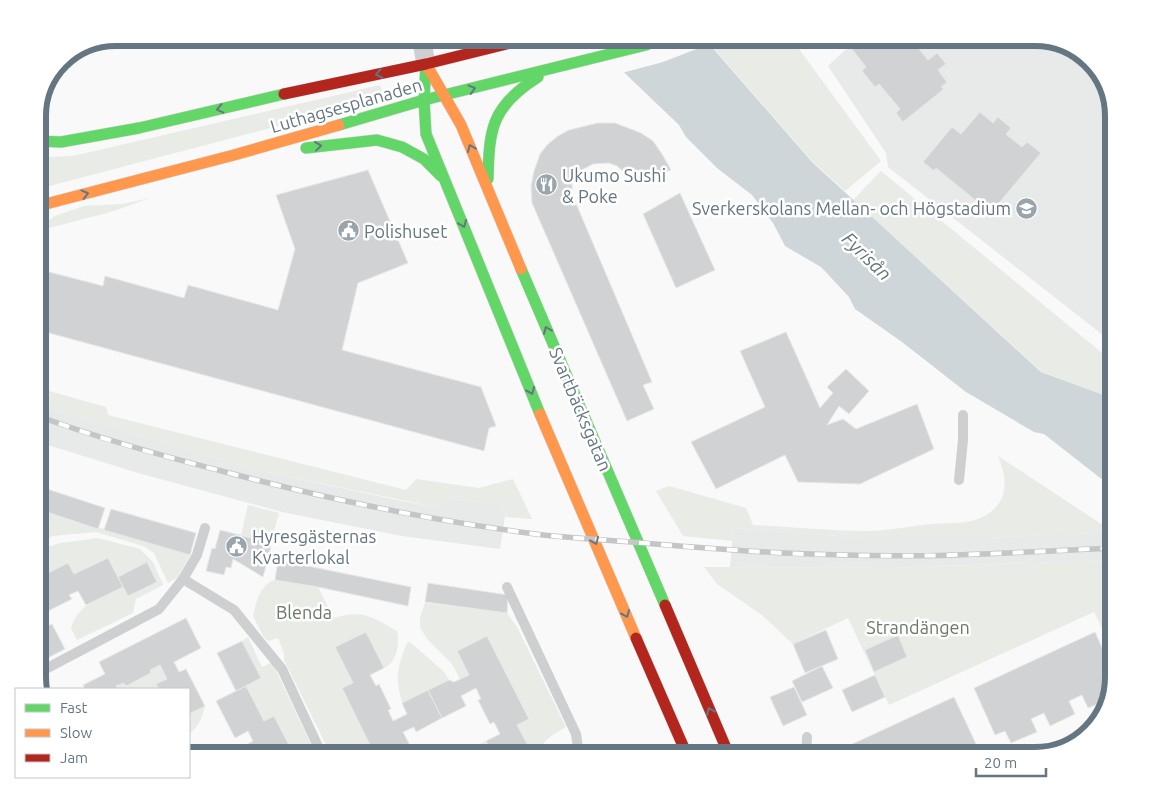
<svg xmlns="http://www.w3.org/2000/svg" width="1151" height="793" viewBox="0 0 1151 793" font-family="Ubuntu,sans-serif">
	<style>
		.built { fill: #e8e9e9 }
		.green { fill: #e8ebe6 }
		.water { fill: #ced6d9 }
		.pier { fill: #f9f9f9 }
		.building { fill: #d0d2d3; stroke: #e8e8e8 }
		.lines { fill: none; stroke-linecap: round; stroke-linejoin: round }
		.fast-casing { stroke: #d5d6d7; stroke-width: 12 }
		.slow-casing { stroke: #d5d6d7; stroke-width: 12 }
		.jam-casing { stroke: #d5d6d7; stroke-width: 12 }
		.lane { stroke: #cecfd0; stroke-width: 10 }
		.street { stroke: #cecfd0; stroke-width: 19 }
		.fast { stroke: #63d668; stroke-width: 11 }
		.slow { stroke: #ff974d; stroke-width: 11 }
		.jam { stroke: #b3261e; stroke-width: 11 }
		.rail-casing { stroke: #c3c5c6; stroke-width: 5.5 }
		.rail { stroke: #fff; stroke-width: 4; stroke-dasharray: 11; stroke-linecap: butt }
		.oneway { stroke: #657683 }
		.labels { text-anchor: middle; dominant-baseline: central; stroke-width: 5; stroke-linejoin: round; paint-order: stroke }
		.street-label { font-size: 18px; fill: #657683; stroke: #fff }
		.poi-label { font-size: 18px; fill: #657683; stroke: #fff; text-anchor: start }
		.park-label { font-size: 18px; fill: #687a64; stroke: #fff }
		.water-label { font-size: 19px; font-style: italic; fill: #60757c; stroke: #fff }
		.rim { fill: none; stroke: #657683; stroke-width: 6 }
	</style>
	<rect width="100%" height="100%" fill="#f9f9f9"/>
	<g class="built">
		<path d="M858,38H1035L1079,51L1105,81L1113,116V343L888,167L886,153L828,66Z"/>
		<path d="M38,405L253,469L402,501L435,507L453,499L499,503L505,517L500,549L402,536L282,512L138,473L38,442Z"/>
		<path d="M733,528L865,538H990L1112,531L1111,560L890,568L730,567Z"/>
	</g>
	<g class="green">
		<path d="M726,38H791L881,161L845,191L812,161L710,44Z"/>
		<path d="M380,85L385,98L38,189V155L51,157L73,156Z"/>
		<path d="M881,171L1113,362V403L1101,394L1042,372L853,200Z"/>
		<path d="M150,198L114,211L38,231V227L55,216L84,206L122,204Z"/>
		<path d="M38,388L106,407L108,415L406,490L416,479L479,488L513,479L532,519L505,517L499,503L453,499L435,507L253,469L38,405Z"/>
		<path d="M998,456L1112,531L990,538H865L733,528L732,541L683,536L656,491L669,486L746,508L753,525C792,527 832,531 871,531C892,530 912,526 932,524C954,522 977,526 994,509C1009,494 1006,475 998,456Z"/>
		<path d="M248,505L279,513L271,543L241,535Z"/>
		<path d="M38,509L190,555L178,577L168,583L154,553L143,546L96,532L53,536L38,543Z"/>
		<path d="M98,538L140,549L153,562L163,585L136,599L133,613L77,640L71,628C78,604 102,597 123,587L128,596L157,582L147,562L118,577L108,558L74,574L68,563L38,578V550L60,543Z"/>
		<path d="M1113,560V651L1094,612L889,705L848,618L793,644L762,615L717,584L704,567L890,568Z"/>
		<path d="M275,580L318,587L334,618C364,609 372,617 397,631C400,644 397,662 384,668L366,632L335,647L353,683L342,689L375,755H331L284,660V653L278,638L268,641L263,636L253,616C256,603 260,584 275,580Z"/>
		<path d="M425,603L507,613L517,627L566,727C553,735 542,739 539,755H533L517,725L529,719L487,636L457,651L469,675L460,679L452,664L428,640L420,628V617Z"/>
		<path d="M248,637L262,667L272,662L316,755H294L274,716L264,721L246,686L260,678L242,641Z"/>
		<path d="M410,642L444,672L449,680L402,703C395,677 397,668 407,643Z"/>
		<path d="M160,665L167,679L157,684L159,689H118L116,686L124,683L126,685L151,673L150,670Z"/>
		<path d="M205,706C202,719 199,726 189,734V714Z"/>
		<path d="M486,741L493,755H478L473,747Z"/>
	</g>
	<path class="water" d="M588,38H704L812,162L1041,372L1101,394L1113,403V488L1044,434L1034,432L966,392L902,342L855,309L849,297L821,267L785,246L773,223L752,195L717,168L686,137L679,125Z"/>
	<path class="pier" d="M585,37H707L712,43L663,62L622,73Z"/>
	<g class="building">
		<path d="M835,37H903L911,48L915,44L928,60L937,53L946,64L938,70L947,82L941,87L944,89L903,122L896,113L900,109L879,84L875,87L862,71L866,67L847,43L842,47Z"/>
		<path d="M980,112L993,123L998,117L1011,128L1006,134L1022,147L1027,142L1041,153L994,209L984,201L981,205L936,168L934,171L923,162L952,127L961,134Z"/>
		<path d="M598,123H615L641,133L653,141L662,154L671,170L629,183L625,173L617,166L609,163L593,164L580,171L575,177L572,184V194L652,382L643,385L654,409L627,421L532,203L531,186L534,171L540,154L548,144L558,136L569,130Z"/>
		<path d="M368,170L408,263L358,283L342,350L481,387L496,426L489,428L484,451L38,330V269L103,286L105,276L184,298L188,285L278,310L295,249L276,195Z"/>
		<path d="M680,193L715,270L676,288L643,214Z"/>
		<path d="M786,332L820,408L833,393L827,387L846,369L869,391L849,414L839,406L827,425L843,419L856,429L917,404L934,449L860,484L798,482L785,455L716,489L691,442L765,407L740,351Z"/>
		<path d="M38,486L105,508L98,529L38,509Z"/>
		<path d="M111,509L196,533L190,555L104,530Z"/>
		<path d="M220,530L271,543L270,551L263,577L233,559L231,568L226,567L224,575L206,571L212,548L215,549Z"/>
		<path d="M108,558L123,587L86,605L78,591L69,595L72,599L46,612L44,608L38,611V578L68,563L74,574Z"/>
		<path d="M278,560L411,587L408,606L318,587L275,580Z"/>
		<path d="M147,562L157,582L128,596L118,577Z"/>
		<path d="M428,583L508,595L507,613L425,602Z"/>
		<path d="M186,618L201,648L174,662L179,672L186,669L205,706L189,714V689H159L156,684L167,679L160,665L150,670L151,673L126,686L124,683L116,686L118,689H85L83,685L105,674L99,662Z"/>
		<path d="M38,620L42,628L52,624L65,649L38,663Z"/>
		<path d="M826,630L838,659L805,673L793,644Z"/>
		<path d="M366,632L384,668L370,675L376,686L379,684L391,709L388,710L393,721L407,714L402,703L428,690L442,718L416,732L414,727L403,732L415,755H375L342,688L353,683L335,647Z"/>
		<path d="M1095,632L1113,672L1112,681L1107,683L1110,688L1107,700L1088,708L1082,695L1069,701L1075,714L1050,726L1044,713L1035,717L1031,719L1037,732L1011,743L1005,731L995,735L974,688Z"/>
		<path d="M898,635L907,657L874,672L865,650Z"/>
		<path d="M487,636L529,719L517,725L533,755H493L486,741L500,734L494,722L490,724L478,700L481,699L476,688L461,696L466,706L442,718L428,690L449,680L454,682L469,675L457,651Z"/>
		<path d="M242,641L261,678L236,691L217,653Z"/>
		<path d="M822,666L833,688L802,702L792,681Z"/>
		<path d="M875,675L885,697L852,712L842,690Z"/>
		<path d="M246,686L264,721L274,716L294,755H254L248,744L253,741L248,731L235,738L216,701Z"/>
		<path d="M794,687L807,715L783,726L770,697Z"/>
		<path d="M954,697L976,744L967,748L971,755H834L833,753Z"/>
	</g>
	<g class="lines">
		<defs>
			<g id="fast">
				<path d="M426,64L424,100L426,134L540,414"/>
				<path d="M339,125L424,100L646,45L664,37"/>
				<path d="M38,141L61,142L139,128L284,94"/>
				<path d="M306,148L377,140L402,147L424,159L441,176"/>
				<path d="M488,179C489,128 492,106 538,77"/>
				<path d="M521,269L665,605"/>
			</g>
			<g id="slow">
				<path d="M426,64L461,125L521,269"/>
				<path d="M38,206L234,155L339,125"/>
				<path d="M540,414L636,638"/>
			</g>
			<g id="jam">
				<path d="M284,94L426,64L535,37"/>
				<path d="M665,605L729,755"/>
				<path d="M636,638L687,755"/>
			</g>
		</defs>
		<use href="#fast" class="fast-casing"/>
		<use href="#slow" class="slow-casing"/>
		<use href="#jam" class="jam-casing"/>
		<g class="lane">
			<path d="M1078,51L1080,52"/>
			<path d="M959,480L963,440V415"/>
			<path d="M183,579L234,610L282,669L322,755"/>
			<path d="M507,587L576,734L579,755"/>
			<path d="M38,673L159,609L183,579L197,555L205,528"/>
			<path d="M806,755L807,737"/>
		</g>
		<path class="street" d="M421,37L426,64"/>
		<use href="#fast" class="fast"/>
		<use href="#slow" class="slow"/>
		<use href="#jam" class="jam"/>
		<defs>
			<path id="rail" d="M38,416C103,440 170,458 237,475C333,500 430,520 528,533C562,538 597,539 631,542C703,548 774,554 845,555C934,558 1024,552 1113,548"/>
		</defs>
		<use href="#rail" class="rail-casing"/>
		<use href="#rail" class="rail"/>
	</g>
	<defs><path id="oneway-chevron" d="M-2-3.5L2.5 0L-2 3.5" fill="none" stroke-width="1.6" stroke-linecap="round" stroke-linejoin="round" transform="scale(1.25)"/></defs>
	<g class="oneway">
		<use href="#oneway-chevron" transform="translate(379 74) rotate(168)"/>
		<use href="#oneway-chevron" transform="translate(472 89) rotate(-14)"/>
		<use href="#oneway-chevron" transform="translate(220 109) rotate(167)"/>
		<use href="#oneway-chevron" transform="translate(318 146) rotate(-6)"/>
		<use href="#oneway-chevron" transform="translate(471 148) rotate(-113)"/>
		<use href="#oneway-chevron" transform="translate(85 194) rotate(-14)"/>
		<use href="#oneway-chevron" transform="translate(463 224) rotate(68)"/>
		<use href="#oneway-chevron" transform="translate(547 330) rotate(-113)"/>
		<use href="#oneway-chevron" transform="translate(531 391) rotate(68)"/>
		<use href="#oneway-chevron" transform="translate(595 541) rotate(67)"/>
		<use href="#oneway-chevron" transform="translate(626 614) rotate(66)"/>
		<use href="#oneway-chevron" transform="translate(710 711) rotate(-113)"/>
	</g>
	<defs>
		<symbol id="restaurant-disc" viewBox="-11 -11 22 22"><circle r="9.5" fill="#99a4ac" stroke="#fff"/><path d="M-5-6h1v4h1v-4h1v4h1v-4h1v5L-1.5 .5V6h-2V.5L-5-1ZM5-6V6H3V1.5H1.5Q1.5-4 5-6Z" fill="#fff"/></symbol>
		<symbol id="school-disc" viewBox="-11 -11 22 22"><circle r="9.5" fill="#99a4ac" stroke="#fff"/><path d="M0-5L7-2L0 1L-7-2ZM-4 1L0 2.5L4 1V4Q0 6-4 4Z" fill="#fff"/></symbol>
		<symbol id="civic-disc" viewBox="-11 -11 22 22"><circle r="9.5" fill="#99a4ac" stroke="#fff"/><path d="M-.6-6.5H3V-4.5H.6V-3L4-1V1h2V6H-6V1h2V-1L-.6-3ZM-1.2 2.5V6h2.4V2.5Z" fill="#fff"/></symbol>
	</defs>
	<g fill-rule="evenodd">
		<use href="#restaurant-disc" x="534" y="172" width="25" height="25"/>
		<use href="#school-disc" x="1014" y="196" width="25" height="25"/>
		<use href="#civic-disc" x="336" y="218" width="25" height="25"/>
		<use href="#civic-disc" x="224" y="534" width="25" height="25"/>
	</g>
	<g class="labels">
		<g class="street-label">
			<text transform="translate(346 105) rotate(-16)">Luthagsesplanaden</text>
			<text transform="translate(581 409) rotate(67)">Svartbäcksgatan</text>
		</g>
		<g class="poi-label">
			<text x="562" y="175">Ukumo Sushi<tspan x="562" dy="21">&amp; Poke</tspan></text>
			<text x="1011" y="208" text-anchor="end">Sverkerskolans Mellan- och Högstadium</text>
			<text x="364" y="231">Polishuset</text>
			<text x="252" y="536">Hyresgästernas<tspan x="252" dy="21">Kvarterlokal</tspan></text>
		</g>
		<g class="park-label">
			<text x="304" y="612">Blenda</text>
			<text x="918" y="627">Strandängen</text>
		</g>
		<g class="water-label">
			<text transform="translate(867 256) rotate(44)">Fyrisån</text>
		</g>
	</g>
	<path d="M0 0H1151V793H0ZM116 46H1035A70 70 0 0 1 1105 116V677A70 70 0 0 1 1035 747H116A70 70 0 0 1 46 677V116A70 70 0 0 1 116 46Z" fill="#fff" fill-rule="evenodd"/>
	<path class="rim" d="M116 46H1035A70 70 0 0 1 1105 116V677A70 70 0 0 1 1035 747H116A70 70 0 0 1 46 677V116A70 70 0 0 1 116 46Z"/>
	<rect x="15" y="688" width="175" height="90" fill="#ffffff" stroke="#c1c8cd"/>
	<rect x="25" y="704" width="25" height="8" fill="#63d668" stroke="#c1c8cd"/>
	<text x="60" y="713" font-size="15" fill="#657683">Fast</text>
	<rect x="25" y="729" width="25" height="8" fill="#ff974d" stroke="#c1c8cd"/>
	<text x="60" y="738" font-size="15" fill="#657683">Slow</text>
	<rect x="25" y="754" width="25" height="8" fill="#b3261e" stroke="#c1c8cd"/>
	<text x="60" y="763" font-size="15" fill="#657683">Jam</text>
	<path d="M976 768v8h70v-8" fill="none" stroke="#657683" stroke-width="2.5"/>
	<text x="984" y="768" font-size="15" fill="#657683" stroke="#ffffff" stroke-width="4" paint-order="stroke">20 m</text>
</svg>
